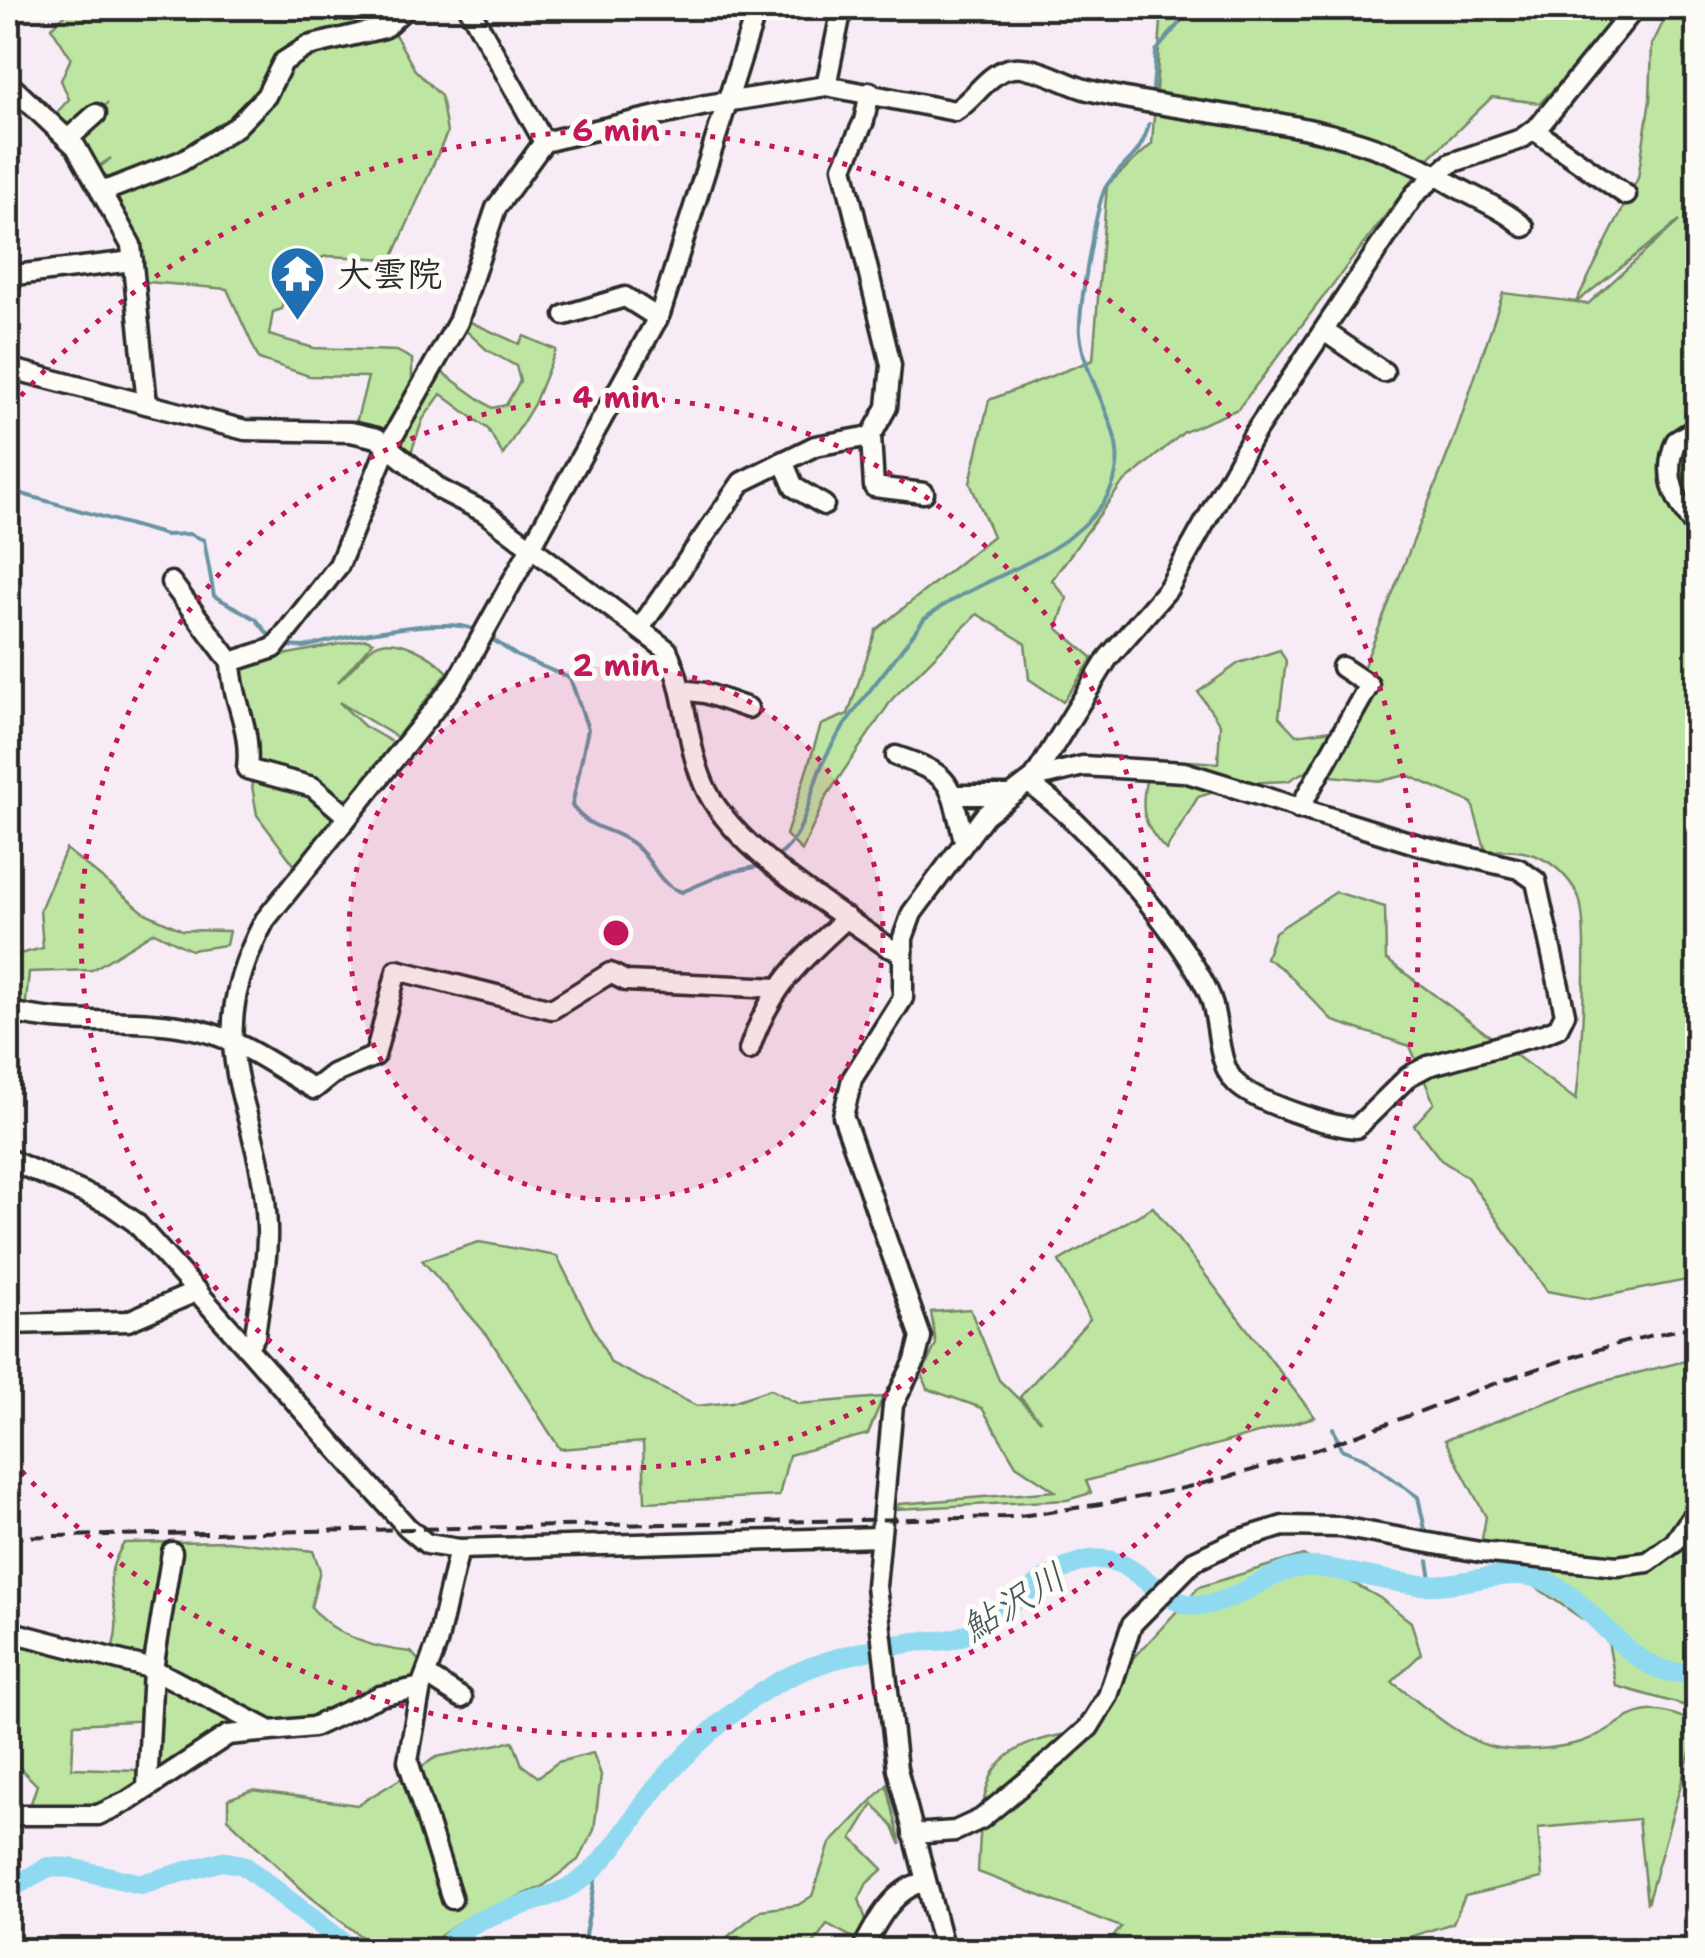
<svg xmlns="http://www.w3.org/2000/svg" width="1705" height="1958" viewBox="0 0 1705 1958" font-family="'Shantell Sans','Klee One',sans-serif">
	<style>
		.green { fill: #bee6a2; stroke: #748866; stroke-width: 2.5; fill-rule: evenodd }
		.lines { fill: none; stroke-linecap: round; stroke-linejoin: round }
		.stream { stroke: #6794a1; stroke-width: 4 }
		.river { stroke: #8fdaf0; stroke-width: 20 }
		.minor-casing { stroke: #2b2b2b; stroke-width: 25 }
		.highway-casing { stroke: #2b2b2b; stroke-width: 32 }
		.minor { stroke: #fdfcf7; stroke-width: 18 }
		.highway { stroke: #fdfcf7; stroke-width: 25 }
		.rail { stroke: #2b2b2b; stroke-width: 4; stroke-dasharray: 15 8; stroke-linecap: butt }
		.ring { fill: none; stroke: #c2185b; stroke-width: 5; stroke-dasharray: 5 10 }
		.labels { text-anchor: middle; dominant-baseline: central; stroke-width: 10; stroke-linejoin: round; paint-order: stroke }
		.poi-label { font-size: 35px; font-weight: bold; fill: #2b2b2b; stroke: #fdfcf7; text-anchor: start }
		.water-label { font-size: 38px; font-style: italic; fill: #44575c; stroke: #fdfcf7 }
		.centre { fill: #c2185b; stroke: #fdfcf7; stroke-width: 5 }
		.ring-label { font-size: 30px; text-anchor: middle; font-weight: bold; fill: #c2185b; stroke: #fdfcf7; stroke-width: 10; stroke-linejoin: round; paint-order: stroke }
	</style>
	<rect width="100%" height="100%" fill="#f7ecf6"/>
	<filter id="ink" filterUnits="userSpaceOnUse"><feTurbulence type="fractalNoise" baseFrequency=".01" numOctaves="2"/><feDisplacementMap in="SourceGraphic" scale="20" xChannelSelector="R" yChannelSelector="G"/><feConvolveMatrix kernelMatrix="1 2 1 2 8 2 1 2 1" color-interpolation-filters="sRGB"/></filter>
	<g filter="url(#ink)">
		<g class="green">
			<path d="M73,8H380L415,70L441,96L447,133L392,259L326,256L286,272L282,309L273,312L269,335L314,348L397,351L412,359V380L379,440L354,431L368,377L309,376L259,359L227,289L137,281L94,172L111,158L91,171L68,139L108,103L67,136L51,119L69,99L61,80L71,58L51,27Z"/>
			<path d="M1162,8H1633L1540,103L1492,97L1429,158L1238,409L1184,432L1121,485L1052,580L1067,598L1057,628L1093,658L1063,702L1029,679L1025,643L977,614L893,698L826,797L802,851L786,835L821,725L848,714L876,630L993,536L970,483L989,400L1093,360L1107,185L1152,144Z"/>
			<path d="M1670,8H1697V1278L1590,1299L1547,1291L1467,1177L1441,1160L1414,1125L1434,1103L1410,1046L1333,1021L1284,970L1266,958L1275,932L1336,892L1385,907L1386,959L1576,1100C1581,1067 1591,917 1577,893C1557,858 1524,845 1486,852L1472,803L1407,775L1381,781L1302,773L1288,781L1243,783L1198,797L1166,850C1139,822 1141,807 1148,770L1190,761L1218,763L1220,724L1198,692L1239,663L1280,650L1286,661L1279,717L1296,735L1339,729L1456,433L1503,293L1576,302L1638,178L1650,100L1652,45ZM1679,221L1588,304L1577,303V302Z"/>
			<path d="M466,320L519,344L524,336L556,350L534,404L503,455L488,429L441,394L423,419L409,458L391,441L430,377L443,373L492,408L506,405L520,381L516,366L487,350L463,328Z"/>
			<path d="M366,639L373,642L338,682C350,672 361,656 373,647C395,632 433,657 448,672L397,737L339,702L364,726L399,746L298,870L257,815L231,665Z"/>
			<path d="M66,849L145,913L182,930L229,931L226,945L191,950L154,932L92,970L29,972L25,1012L8,1007V957L43,948L40,910Z"/>
			<path d="M1153,1207L1315,1417L1086,1481L1091,1493L1067,1500L897,1509L899,1504L1055,1491L1016,1465L982,1408L928,1389L922,1374L936,1344L931,1312L970,1309L999,1380L1041,1421L1020,1397L1090,1319L1059,1261Z"/>
			<path d="M479,1242L557,1256L611,1363L697,1406L732,1402L770,1389L799,1404L883,1397L868,1434L789,1455L779,1496L645,1502L643,1442L560,1449L488,1336L422,1260Z"/>
			<path d="M1697,1358V1709L1616,1686L1605,1624L1584,1620L1488,1554L1482,1539L1486,1517L1445,1440L1601,1382Z"/>
			<path d="M228,1541L313,1551L320,1570L311,1607C337,1638 373,1648 411,1652L422,1664L415,1683L322,1718L223,1727L153,1773V1720L74,1724L72,1768L136,1770L137,1790L90,1814L30,1806L37,1785L13,1761L12,1736L8,1733V1636L70,1657L113,1646C126,1603 94,1590 124,1543Z"/>
			<path d="M1303,1555L1380,1598L1411,1622L1421,1654L1392,1682C1418,1701 1459,1738 1489,1746C1514,1753 1556,1749 1581,1742C1627,1727 1632,1696 1686,1719L1693,1742L1647,1904L1638,1819L1538,1828L1542,1878L1465,1896L1453,1923L1369,1950H1103L1121,1927L978,1872C983,1777 980,1746 1084,1731L1124,1669L1199,1587Z"/>
			<path d="M513,1741L522,1765L538,1777L558,1762L593,1753L601,1775L594,1830L578,1860L542,1887L459,1922L422,1950H378L307,1894L228,1819V1799L252,1790L357,1805L437,1757Z"/>
			<path d="M887,1785L901,1845L893,1827L873,1804L852,1838L883,1869L867,1883L859,1899L867,1923L859,1941L827,1924L809,1950H711L761,1910L798,1905L812,1896L830,1844Z"/>
		</g>
		<g class="lines">
			<g class="stream">
				<path d="M1153,89L1156,51L1180,22L1181,8"/>
				<path d="M8,490L166,535L189,534L204,540L214,596L256,619L272,639"/>
				<path d="M489,637L517,656L570,678L588,729L572,806C592,832 608,826 632,843C654,858 654,883 682,892L726,873L765,865"/>
				<path d="M284,646L304,647C341,638 443,615 476,630"/>
				<path d="M777,857C806,837 808,797 821,767C841,719 893,665 924,619C974,580 1049,564 1092,517C1153,450 1086,401 1080,333C1078,314 1097,197 1107,185C1126,159 1140,158 1149,124"/>
				<path d="M1333,1428L1341,1449L1364,1458L1418,1497L1426,1534"/>
				<path d="M1428,1561L1432,1585"/>
				<path d="M583,1950C585,1923 597,1889 596,1866"/>
			</g>
			<g class="river">
				<path d="M8,1890L48,1867L71,1868L141,1884L222,1861L243,1865L353,1950"/>
				<path d="M443,1950C473,1905 546,1910 587,1875C614,1852 632,1819 653,1792C679,1759 729,1712 765,1690C806,1663 867,1649 915,1642C935,1640 948,1643 967,1634C1004,1614 1049,1567 1089,1560C1136,1552 1154,1604 1196,1605C1234,1607 1264,1572 1302,1567C1331,1564 1387,1584 1421,1585C1454,1587 1486,1574 1519,1575C1591,1577 1625,1690 1698,1671"/>
			</g>
			<defs>
				<g id="minor">
					<path d="M469,8L544,142"/>
					<path d="M8,83L76,147L131,245L147,404"/>
					<path d="M826,86L842,8"/>
					<path d="M1534,130L1626,195"/>
					<path d="M68,139L96,114"/>
					<path d="M102,192L182,161L236,127L266,96L283,62L308,46L384,28L406,8"/>
					<path d="M8,287L15,275L133,261"/>
					<path d="M565,315L625,297L658,318"/>
					<path d="M1324,331L1384,372"/>
					<path d="M8,368L245,430L351,432L377,438L441,490L484,512L667,650C688,694 685,746 707,791C738,852 833,908 888,947L903,952"/>
					<path d="M1698,427L1676,441C1661,476 1676,502 1698,531"/>
					<path d="M871,436L874,487L924,493"/>
					<path d="M783,461L794,487L824,505"/>
					<path d="M171,582L231,662L274,648L339,565L387,447L458,322L496,208L544,142L560,138L706,105L826,86L955,111C974,100 986,75 1008,69C1032,62 1064,84 1088,90C1208,120 1339,115 1446,181C1472,197 1500,206 1524,227"/>
					<path d="M640,628L742,482L815,446L871,436L887,407L891,365L843,167L864,121L870,92"/>
					<path d="M231,662C232,703 252,725 247,769L313,787L348,817"/>
					<path d="M681,690L705,693L748,708"/>
					<path d="M896,756C956,776 949,784 964,840"/>
					<path d="M1028,783C1084,820 1183,934 1210,996C1220,1021 1216,1064 1236,1083C1254,1102 1330,1126 1356,1128L1409,1076L1428,1066L1543,1034L1558,1028L1565,1014L1536,881L1519,869L1422,846L1184,772L1083,766L1034,778"/>
					<path d="M955,795H1009"/>
					<path d="M1299,809L1369,685L1342,667"/>
					<path d="M8,1011C70,1028 137,1015 199,1030C241,1040 276,1067 314,1089L333,1074L375,1056L397,970L552,1009L610,973L626,981L778,988"/>
					<path d="M749,1050C770,988 800,960 847,918"/>
					<path d="M8,1159L109,1204L135,1222L407,1527L427,1544L459,1549L880,1537"/>
					<path d="M8,1324L128,1321L198,1291"/>
					<path d="M247,1347L255,1336C259,1301 268,1263 267,1228C263,1101 193,1054 265,920L457,681L660,314L757,8"/>
					<path d="M8,1631L153,1669L267,1729"/>
					<path d="M426,1675L462,1698"/>
					<path d="M421,1687L408,1761L452,1899"/>
					<path d="M147,1788L153,1669L172,1552"/>
					<path d="M8,1815H98L128,1801L228,1735L313,1727L380,1696L421,1687L437,1644L459,1549"/>
					<path d="M913,1834L955,1831L981,1819L1057,1756L1089,1727L1108,1696L1132,1624L1194,1561L1238,1540L1283,1526L1340,1527L1480,1552L1617,1566L1648,1562L1674,1543L1698,1508"/>
					<path d="M862,1950C876,1923 893,1888 925,1882"/>
					<path d="M944,1950L897,1769L876,1586L893,1405L915,1361L921,1337L843,1116L852,1079L903,998V938L912,913L985,815L1034,778L1108,658L1168,589L1254,434L1415,194L1451,163L1521,139L1540,125L1635,8"/>
					<path d="M1002,1950L1004,1949"/>
				</g>
				<path id="highway" d="M1696,1950L1698,1946"/>
			</defs>
			<use href="#minor" class="minor-casing"/>
			<use href="#highway" class="highway-casing"/>
			<use href="#minor" class="minor"/>
			<use href="#highway" class="highway"/>
			<path class="rail" d="M8,1537L1013,1517C1102,1505 1189,1491 1275,1463C1415,1419 1552,1351 1698,1326"/>
		</g>
	</g>
	<circle cx="616" cy="933" r="267" fill="#c2185b" fill-opacity=".12"/>
	<g class="ring">
		<circle cx="616" cy="933" r="267"/>
		<circle cx="616" cy="933" r="535"/>
		<path d="M11 407A802 802 0 1 1 11 1459"/>
	</g>
	<defs>
		<symbol id="temple-pin" viewBox="-11 -11 22 30"><path d="M0 17L-7.5 6A9.5 9.5 0 1 1 7.5 6Z" fill="#1f6fb2" stroke="#fdfcf7"/><path d="M0-6L5-2H3V0L6.5 2.5H4V6H1.5V3h-3V6H-4V2.5H-6.5L-3 0V-2H-5Z" fill="#fff"/></symbol>
	</defs>
	<g fill-rule="evenodd">
		<use href="#temple-pin" x="266" y="242" width="63" height="86"/>
	</g>
	<g class="labels">
		<g class="poi-label">
			<text x="337" y="273">大雲院</text>
		</g>
		<g class="water-label">
			<text transform="translate(1013 1602) rotate(-31)">鮎沢川</text>
		</g>
	</g>
	<circle cx="616" cy="933" r="15" class="centre"/>
	<g class="ring-label">
		<text x="616" y="141">6 min</text>
		<text x="616" y="408">4 min</text>
		<text x="616" y="676">2 min</text>
	</g>
	<rect width="1705" height="1958" fill="none" stroke="#fdfcf7" stroke-width="40"/>
	<rect x="20" y="20" width="1665" height="1918" fill="none" stroke="#2b2b2b" stroke-width="4" filter="url(#ink)"/>
</svg>
